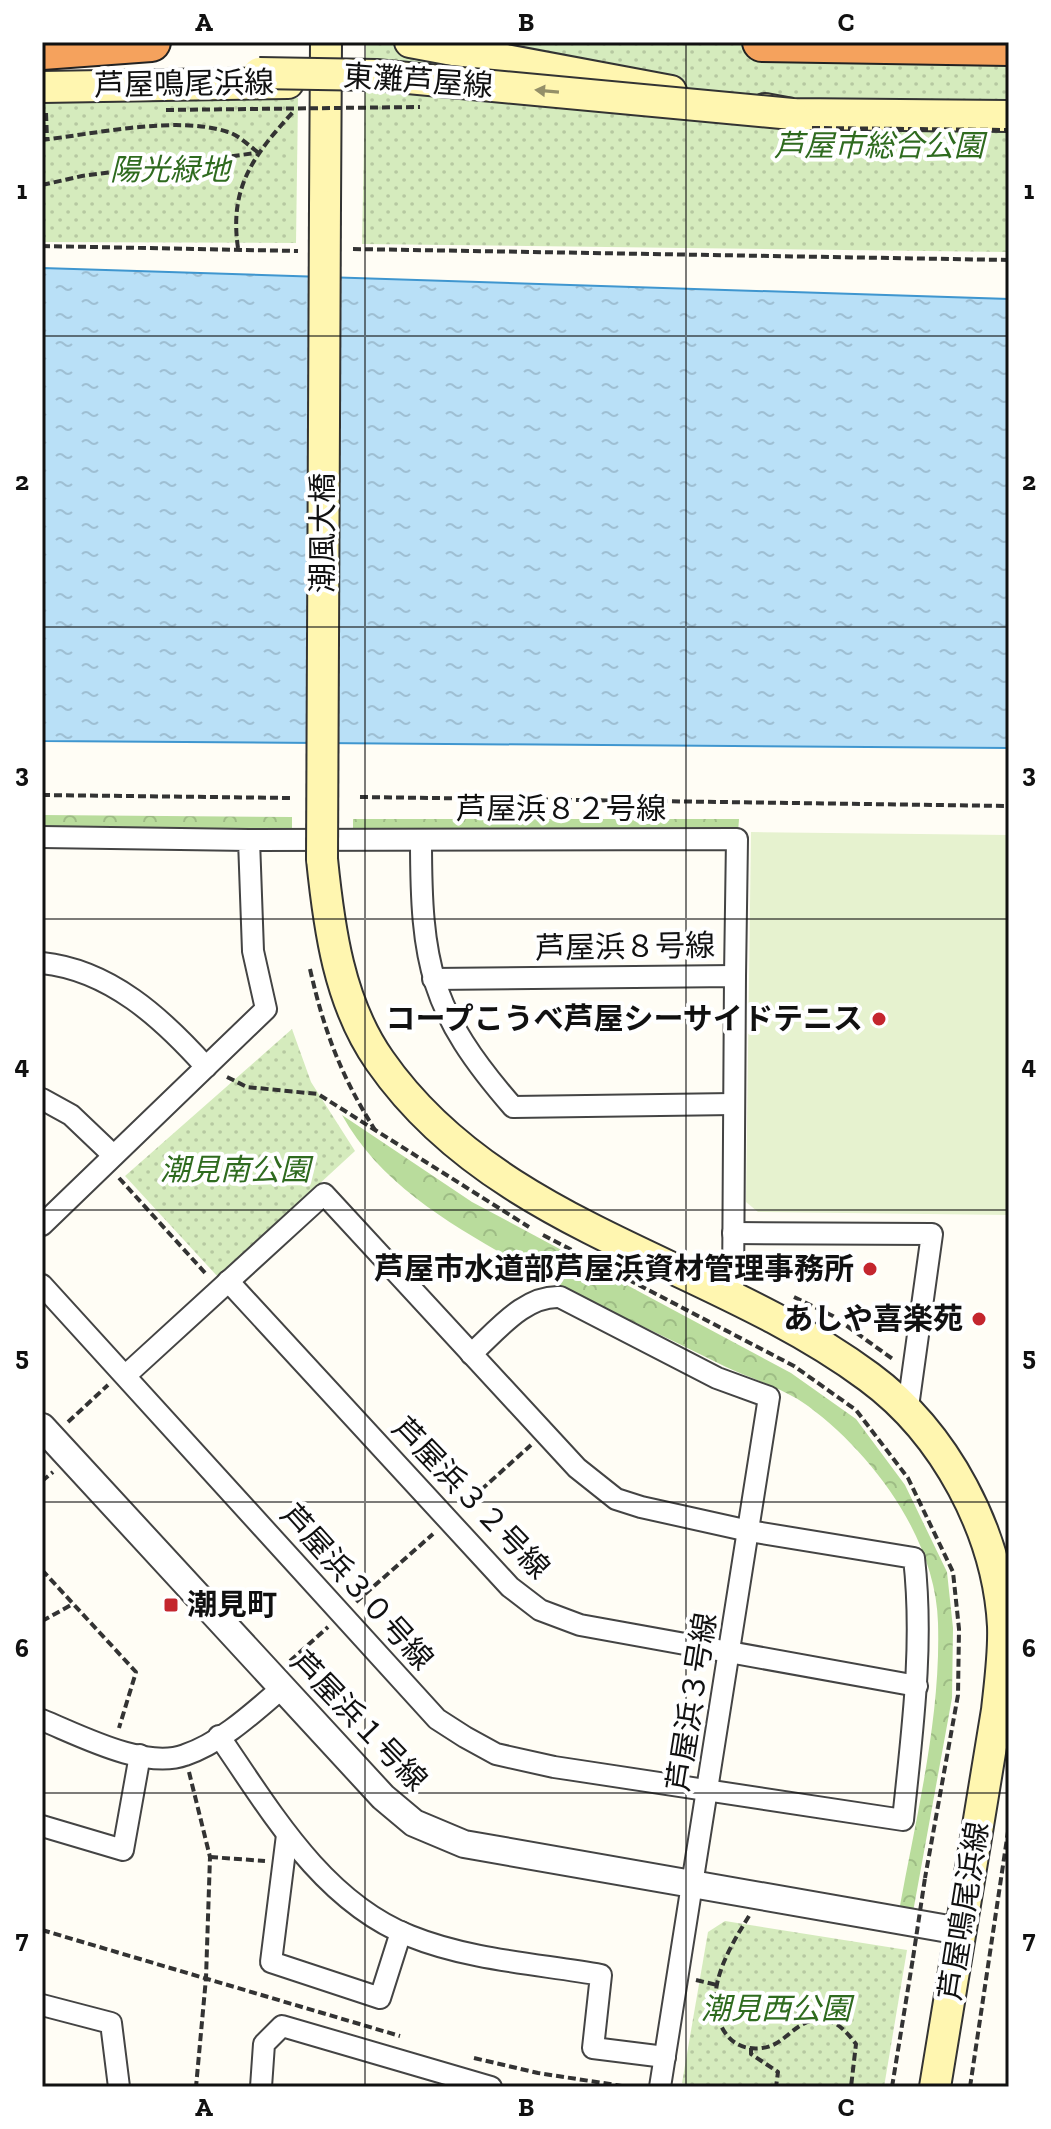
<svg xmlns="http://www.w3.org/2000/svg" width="1051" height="2129" viewBox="0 0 1051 2129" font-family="'Zilla Slab','Noto Sans JP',serif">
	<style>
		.grass { fill: url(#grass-dots) }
		.forest { fill: url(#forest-crowns) }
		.pitch { fill: #e6f2cf }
		.water { fill: url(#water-ripples); stroke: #3f96cf; stroke-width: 2 }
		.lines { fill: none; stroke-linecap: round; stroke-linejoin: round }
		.minor-casing { stroke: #444; stroke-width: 24 }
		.tertiary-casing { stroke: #444; stroke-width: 30 }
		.secondary-casing { stroke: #333; stroke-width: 34 }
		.motorway-casing { stroke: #222; stroke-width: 42 }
		.path { stroke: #333; stroke-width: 4; stroke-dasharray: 8 4; stroke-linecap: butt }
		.minor { stroke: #fff; stroke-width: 20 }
		.tertiary { stroke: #fff; stroke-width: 26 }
		.secondary { stroke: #fff6b0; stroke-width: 30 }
		.motorway { stroke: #f5a25d; stroke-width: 38 }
		.secondary-bridge-casing { stroke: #333; stroke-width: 34; stroke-linecap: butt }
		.path-bridge { stroke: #333; stroke-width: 4; stroke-dasharray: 8 4; stroke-linecap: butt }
		.secondary-bridge { stroke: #fff6b0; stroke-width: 30 }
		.oneway { fill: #948f68 }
		.grid { fill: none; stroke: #111; stroke-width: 2; stroke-opacity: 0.55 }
		.poi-dot { fill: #c4262e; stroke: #fff; stroke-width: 3 }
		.labels { text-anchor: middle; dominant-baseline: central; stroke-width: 8; stroke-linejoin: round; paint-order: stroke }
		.street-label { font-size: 30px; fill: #111; stroke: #fff }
		.park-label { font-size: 30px; font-style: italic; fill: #2f6b1f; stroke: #fff }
		.poi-label { font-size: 30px; font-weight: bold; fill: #111; stroke: #fff; text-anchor: end }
		.neatline { fill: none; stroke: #111; stroke-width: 3 }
		.grid-label { font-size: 26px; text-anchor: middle; font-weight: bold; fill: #111 }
	</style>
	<defs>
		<pattern id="grass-dots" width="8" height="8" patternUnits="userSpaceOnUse" patternTransform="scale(2)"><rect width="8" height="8" fill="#d5ebbd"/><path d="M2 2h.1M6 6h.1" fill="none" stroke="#b6c8a1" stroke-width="1.8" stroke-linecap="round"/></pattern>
		<pattern id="forest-crowns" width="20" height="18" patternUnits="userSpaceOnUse" patternTransform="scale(2)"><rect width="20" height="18" fill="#b9dc9c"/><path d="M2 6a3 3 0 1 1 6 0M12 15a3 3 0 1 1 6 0" fill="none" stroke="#9ebc85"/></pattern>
		<pattern id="water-ripples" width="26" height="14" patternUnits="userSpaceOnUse" patternTransform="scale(2)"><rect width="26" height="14" fill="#b9e0f7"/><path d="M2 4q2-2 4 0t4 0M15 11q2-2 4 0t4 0" fill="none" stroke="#9ebfd3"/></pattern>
	</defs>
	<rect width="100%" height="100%" fill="#fffdf5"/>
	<g class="grass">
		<path d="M366,42H1009V252L362,244Z"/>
		<path d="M42,97L298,98L296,243L42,242Z"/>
		<path d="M292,1029L311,1082L355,1151L218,1277L125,1176Z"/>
		<path d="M725,1921L907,1950L884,2087H700L682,2083L708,1932Z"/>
	</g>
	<g class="forest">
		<path d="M42,815L292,817V830L42,827Z"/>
		<path d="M353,819H739L738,833L353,832Z"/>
		<path d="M342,1115L472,1202L791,1373L856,1419L905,1485L947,1572L953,1628L952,1698L913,1912L899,1911C916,1817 941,1719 938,1623C936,1539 873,1454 808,1406C785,1389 752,1379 726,1367C654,1331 580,1298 510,1258C446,1222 378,1181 342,1115Z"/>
	</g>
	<path class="pitch" d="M751,832L1009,835V1215L758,1212L746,1202Z"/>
	<path class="water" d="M42,268L1009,299V748L42,741Z"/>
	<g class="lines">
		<defs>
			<g id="minor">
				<path d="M42,837L249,840L253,951L266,1009L42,1225"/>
				<path d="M249,840L737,839L735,976"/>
				<path d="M421,840C421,964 430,1012 513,1107L734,1104"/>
				<path d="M42,963C110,970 162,1018 206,1067"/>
				<path d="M433,979L735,976L733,1299"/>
				<path d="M42,1099L71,1115L113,1155"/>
				<path d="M733,1233L932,1234L907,1414"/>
				<path d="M228,1281L510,1587L540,1610L580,1625L917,1686"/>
				<path d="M42,1285L437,1719L465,1737L496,1754L554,1767L903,1820C912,1732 924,1646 914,1558L749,1531L641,1507L616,1499L577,1468L324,1194L125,1376"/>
				<path d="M471,1354C496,1332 524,1295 560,1297L717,1378L769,1397L660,2087"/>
				<path d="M42,1720C79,1735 145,1770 185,1755C221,1743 254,1712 282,1688"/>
				<path d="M219,1736C270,1810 322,1901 410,1936C469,1960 539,1964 601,1975L593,2048L665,2057"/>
				<path d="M42,1826L123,1850L140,1755"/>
				<path d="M287,1835L271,1962L380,1998L401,1932"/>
				<path d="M42,2005L111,2023L119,2087"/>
				<path d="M261,2087L264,2044L282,2026L491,2087"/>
			</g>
			<path id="tertiary" d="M42,1427L383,1797L414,1823L464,1844L960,1931"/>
			<g id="secondary">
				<path d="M410,42L671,91"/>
				<path d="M42,87L288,83"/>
				<path d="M765,109L792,114L1009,116"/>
				<path d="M325,206L326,42"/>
				<path d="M322,859C329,928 339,1003 380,1061C496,1228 713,1261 869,1377C945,1433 998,1532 1003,1626C1004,1654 1000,1682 997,1710L935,2087"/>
			</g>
			<g id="motorway">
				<path d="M762,42L1009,46"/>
				<path d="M42,50L151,42"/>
			</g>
		</defs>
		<use href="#minor" class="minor-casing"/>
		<use href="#tertiary" class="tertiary-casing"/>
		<use href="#secondary" class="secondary-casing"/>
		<use href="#motorway" class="motorway-casing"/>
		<g class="path">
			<path d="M46,113L47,138"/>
			<path d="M42,140C94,134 177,115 228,132C239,135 250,147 259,153"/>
			<path d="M42,185L82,176L256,153"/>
			<path d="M42,246L298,251"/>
			<path d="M238,248C229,187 254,155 293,112"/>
			<path d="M353,249L1009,260"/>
			<path d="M42,795L292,798"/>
			<path d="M360,797L1009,806"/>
			<path d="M310,969C324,1031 341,1076 375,1130"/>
			<path d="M227,1077L247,1087L318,1094L529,1227"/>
			<path d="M119,1178L207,1275"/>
			<path d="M543,1235L794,1366L856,1410L908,1478L953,1572L959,1629L958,1695L925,1878"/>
			<path d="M794,1297L833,1316L894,1360"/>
			<path d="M68,1422L108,1385"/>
			<path d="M42,1481L53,1472"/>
			<path d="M463,1506L531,1445"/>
			<path d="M42,1570L136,1672L119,1728"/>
			<path d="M356,1602L433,1534"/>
			<path d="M42,1621L73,1604"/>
			<path d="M290,1661L328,1627"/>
			<path d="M189,1772L210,1857L206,1978L196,2087"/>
			<path d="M210,1857L265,1861"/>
			<path d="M749,1916C736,1937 722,1960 717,1984C711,2015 724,2053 762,2048C784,2046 794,2022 816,2020C835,2018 845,2030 856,2044L851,2087"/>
			<path d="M42,1930L400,2036"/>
			<path d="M696,1980L717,1985"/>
			<path d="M751,2048V2054L778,2072L776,2087"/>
			<path d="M474,2058L538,2073L629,2087"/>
			<path d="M892,2087L913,1958"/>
			<path d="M970,2087L1009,1825"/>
		</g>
		<use href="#minor" class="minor"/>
		<use href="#tertiary" class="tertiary"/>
		<use href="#secondary" class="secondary"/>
		<use href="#motorway" class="motorway"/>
		<defs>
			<g id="secondary-bridge">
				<path d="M259,73L376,75L792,114"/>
				<path d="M322,859L325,206"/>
			</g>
		</defs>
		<use href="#secondary-bridge" class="secondary-bridge-casing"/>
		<g class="path-bridge">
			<path d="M166,110L420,107"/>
			<path d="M812,128L1009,130"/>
			<path d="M913,1958L925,1878"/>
		</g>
		<use href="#secondary-bridge" class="secondary-bridge"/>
	</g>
	<defs><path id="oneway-solid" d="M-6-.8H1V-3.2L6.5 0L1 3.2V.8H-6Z" transform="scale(2)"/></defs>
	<use class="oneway" href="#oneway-solid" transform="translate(547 91) rotate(-175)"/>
	<path class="grid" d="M365,42V2087M686,42V2087M42,336H1009M42,627H1009M42,919H1009M42,1210H1009M42,1502H1009M42,1793H1009"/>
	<g class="poi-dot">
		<circle cx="879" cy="1019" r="8"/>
		<circle cx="870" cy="1269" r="8"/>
		<circle cx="979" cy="1319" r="8"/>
		<rect x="163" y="1597" width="16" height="16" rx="4"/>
	</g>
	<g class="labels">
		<g class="street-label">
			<text transform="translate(418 81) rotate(4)">東灘芦屋線</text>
			<text transform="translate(184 84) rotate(-1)">芦屋鳴尾浜線</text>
			<text transform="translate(323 533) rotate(-90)">潮風大橋</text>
			<text x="561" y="809">芦屋浜８２号線</text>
			<text transform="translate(625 947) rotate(-1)">芦屋浜８号線</text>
			<text transform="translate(471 1498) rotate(46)">芦屋浜３２号線</text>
			<text transform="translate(357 1587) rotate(48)">芦屋浜３０号線</text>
			<text transform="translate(692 1702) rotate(-81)">芦屋浜３号線</text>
			<text transform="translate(359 1721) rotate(46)">芦屋浜１号線</text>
			<text transform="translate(964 1911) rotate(-81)">芦屋鳴尾浜線</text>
		</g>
		<g class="park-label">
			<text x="879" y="146">芦屋市総合公園</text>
			<text x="170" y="170">陽光緑地</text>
			<text x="235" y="1170">潮見南公園</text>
			<text x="776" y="2009">潮見西公園</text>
		</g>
		<g class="poi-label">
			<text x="863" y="1019">コープこうべ芦屋シーサイドテニス</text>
			<text x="854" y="1269">芦屋市水道部芦屋浜資材管理事務所</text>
			<text x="963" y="1319">あしや喜楽苑</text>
			<text x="187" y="1605" text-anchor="start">潮見町</text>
		</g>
	</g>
	<rect width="1051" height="2129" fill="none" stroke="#ffffff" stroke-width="88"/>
	<rect x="44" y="44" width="963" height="2041" class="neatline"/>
	<g class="grid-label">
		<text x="204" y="31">A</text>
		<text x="526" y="31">B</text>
		<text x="846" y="31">C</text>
		<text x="22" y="199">1</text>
		<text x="1029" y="199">1</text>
		<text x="22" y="490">2</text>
		<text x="1029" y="490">2</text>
		<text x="22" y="782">3</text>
		<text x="1029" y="782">3</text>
		<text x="22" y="1074">4</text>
		<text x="1029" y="1074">4</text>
		<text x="22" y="1365">5</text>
		<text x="1029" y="1365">5</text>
		<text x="22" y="1657">6</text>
		<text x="1029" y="1657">6</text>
		<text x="22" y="1948">7</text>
		<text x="1029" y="1948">7</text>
		<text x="204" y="2116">A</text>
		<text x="526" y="2116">B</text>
		<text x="846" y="2116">C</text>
	</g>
</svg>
